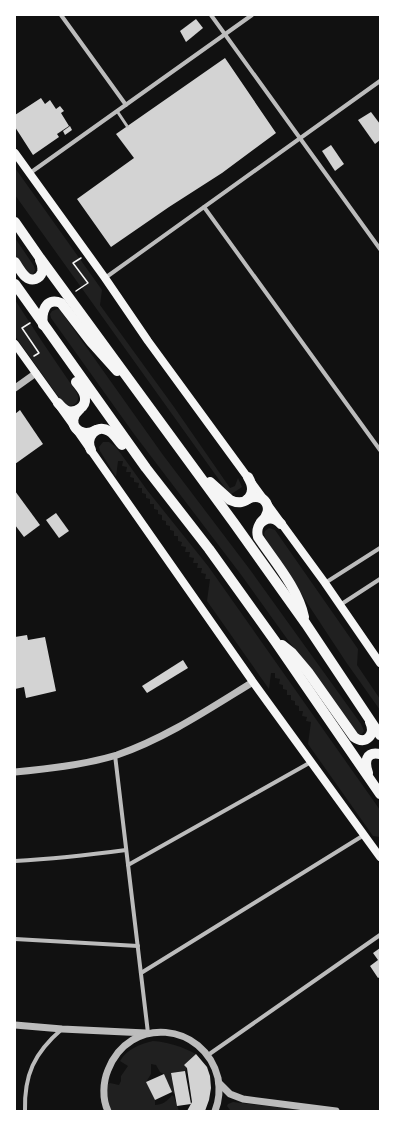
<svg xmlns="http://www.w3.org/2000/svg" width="395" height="1126" viewBox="0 0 395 1126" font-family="'Asap Condensed',sans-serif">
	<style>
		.green { fill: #202020 }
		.building { fill: #d3d3d3 }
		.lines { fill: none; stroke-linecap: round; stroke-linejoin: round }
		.path { stroke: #f5f5f5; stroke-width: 1.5 }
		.service { stroke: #bcbcbc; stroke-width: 3 }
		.minor { stroke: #bcbcbc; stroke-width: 4 }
		.tertiary { stroke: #bcbcbc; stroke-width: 7 }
		.secondary { stroke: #f5f5f5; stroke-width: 8 }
		.trunk { stroke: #f5f5f5; stroke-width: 10 }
	</style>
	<rect width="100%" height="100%" fill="#111"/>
	<g class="green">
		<path d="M15,168L102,290L100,305L174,407L230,488L235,486L238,478L242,487L230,495L15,195Z"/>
		<path d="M15,238L34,266L35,270L33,274L29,275L15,257Z"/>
		<path d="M15,300L43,343L77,393C80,400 76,406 68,406L63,403L15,336Z"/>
		<path d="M57,309L60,310L163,455L251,571L361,724L364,731L362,734H357L313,675L242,576L134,434L51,318L50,314L52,311Z"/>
		<path d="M103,442H109L116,447L147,490L208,566L373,800L380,810V837L373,836L308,744L311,722L306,721L307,717L302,716L303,711H299V706L295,705V701L291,700V695H287V690L283,689V685L279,684L280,679L275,678V673H271L269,689L207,601L210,579H205L206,574L201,573L202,568H197L198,563H193L194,558L189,557L190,552H185L186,547L181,546L182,542L178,541V536H174V531L170,530V526L166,525V521L162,520V515L158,514V510L154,509V504H150V499L146,498V494L142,493V488H138L139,483L134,482V478L130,477L131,472H126L127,467L122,466L123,461H118L116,477L100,451L99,447Z"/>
		<path d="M269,528L275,530L358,649L357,665L380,699V710L346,662L267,542L264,534L265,531Z"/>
		<path d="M153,1041C168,1042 183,1047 196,1054L184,1065L187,1068L185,1071L171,1073L175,1094L172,1092L164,1074L160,1072L156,1065L151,1064V1074L146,1082L155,1100V1105C162,1105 168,1101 172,1095L174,1097L179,1111H111C108,1102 105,1093 108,1084L110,1083L119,1085L121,1081V1076L128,1066L120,1061C127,1049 140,1044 153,1041Z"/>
		<path d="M233,1102L309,1111H239L230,1110L227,1106L228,1104Z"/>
	</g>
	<g class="building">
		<path d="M196,19L203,28L186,42L180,31Z"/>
		<path d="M225,58L276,133L222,173L169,207L111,247L77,199L134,158L116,134Z"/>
		<path d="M41,98L45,104L50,100L56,109L60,106L64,111L61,113L69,126L57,134L59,137L33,155L15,127V115Z"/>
		<path d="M371,112L380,124V140L375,144L358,120Z"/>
		<path d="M70,126L72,130L65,135L63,131Z"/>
		<path d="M331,145L344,164L335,171L322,151Z"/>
		<path d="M20,410L43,444L15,464V414Z"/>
		<path d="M15,491L40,525L24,537L15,525Z"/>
		<path d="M56,513L69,531L59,538L46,520Z"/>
		<path d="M27,635L28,640L45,637L56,691L26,698L24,687L15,689V637Z"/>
		<path d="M183,660L188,668L147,693L142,686Z"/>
		<path d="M380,948V977L378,978L370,966L378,960L373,953Z"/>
		<path d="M196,1054L207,1067L210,1076L211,1088L209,1100L205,1111H187L192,1102L187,1068L184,1065Z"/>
		<path d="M185,1071L191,1104L177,1106L171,1073Z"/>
		<path d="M164,1074L172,1092L155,1100L146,1082Z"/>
	</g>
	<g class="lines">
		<g class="path">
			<path d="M76,291L88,283L73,263L81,258"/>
			<path d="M30,323L22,328L39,353L34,356"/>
		</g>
		<path class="service" d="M117,111L127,126"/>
		<g class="minor">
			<path d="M61,15L126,105"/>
			<path d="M211,15L380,249"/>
			<path d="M30,173L252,15"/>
			<path d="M204,207L380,450"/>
			<path d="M105,278L380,81"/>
			<path d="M325,583L380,548"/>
			<path d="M340,605L380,579"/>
			<path d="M115,755L148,1033"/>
			<path d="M15,861C53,859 89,855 126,850"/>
			<path d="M128,865L311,762"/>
			<path d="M15,939L138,946"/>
			<path d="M141,973L364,835"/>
			<path d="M208,1055L380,935"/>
			<path d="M25,1111C24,1075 34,1053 62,1029"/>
		</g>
		<g class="tertiary">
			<path d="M15,388L36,373"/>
			<path d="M15,772C49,769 84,765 117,755C166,738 209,709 253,682"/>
			<path d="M15,1025L62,1029L146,1033"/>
			<path d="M219,1083L230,1094L243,1099L336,1111"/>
			<path d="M108,1111C102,1099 103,1082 108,1070C129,1015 204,1022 218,1078C220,1089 219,1101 215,1111"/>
		</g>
		<g class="secondary">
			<path d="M15,153L105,278L148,341L325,583L380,663"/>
			<path d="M15,344L76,429L253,682L380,857"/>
		</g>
		<g class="trunk">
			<path d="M15,222L40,258L234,523L306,624L380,735"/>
			<path d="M15,262C18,267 22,274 26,277C32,282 40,279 42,272C43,268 42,264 40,260"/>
			<path d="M15,284L146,468L209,549L275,641L380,794"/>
			<path d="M43,325C41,314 45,296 61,303L91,342L117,371"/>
			<path d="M58,403C61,406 64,410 68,411C76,413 86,407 85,398C85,392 79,386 76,382"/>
			<path d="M79,410C65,422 79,440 96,430"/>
			<path d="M91,450C85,438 96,423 109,431C114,433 118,441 122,445"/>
			<path d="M210,482L230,500C247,508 258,493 248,477"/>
			<path d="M248,499C264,491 276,509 261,522"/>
			<path d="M281,524C270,512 254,522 258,537C274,561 298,588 304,617"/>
			<path d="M282,645L292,653L308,672L354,737C366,746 376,734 370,722"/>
			<path d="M368,773C364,762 366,751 380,754"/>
		</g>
	</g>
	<rect width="395" height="1126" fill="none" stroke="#ffffff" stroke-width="32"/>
</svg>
